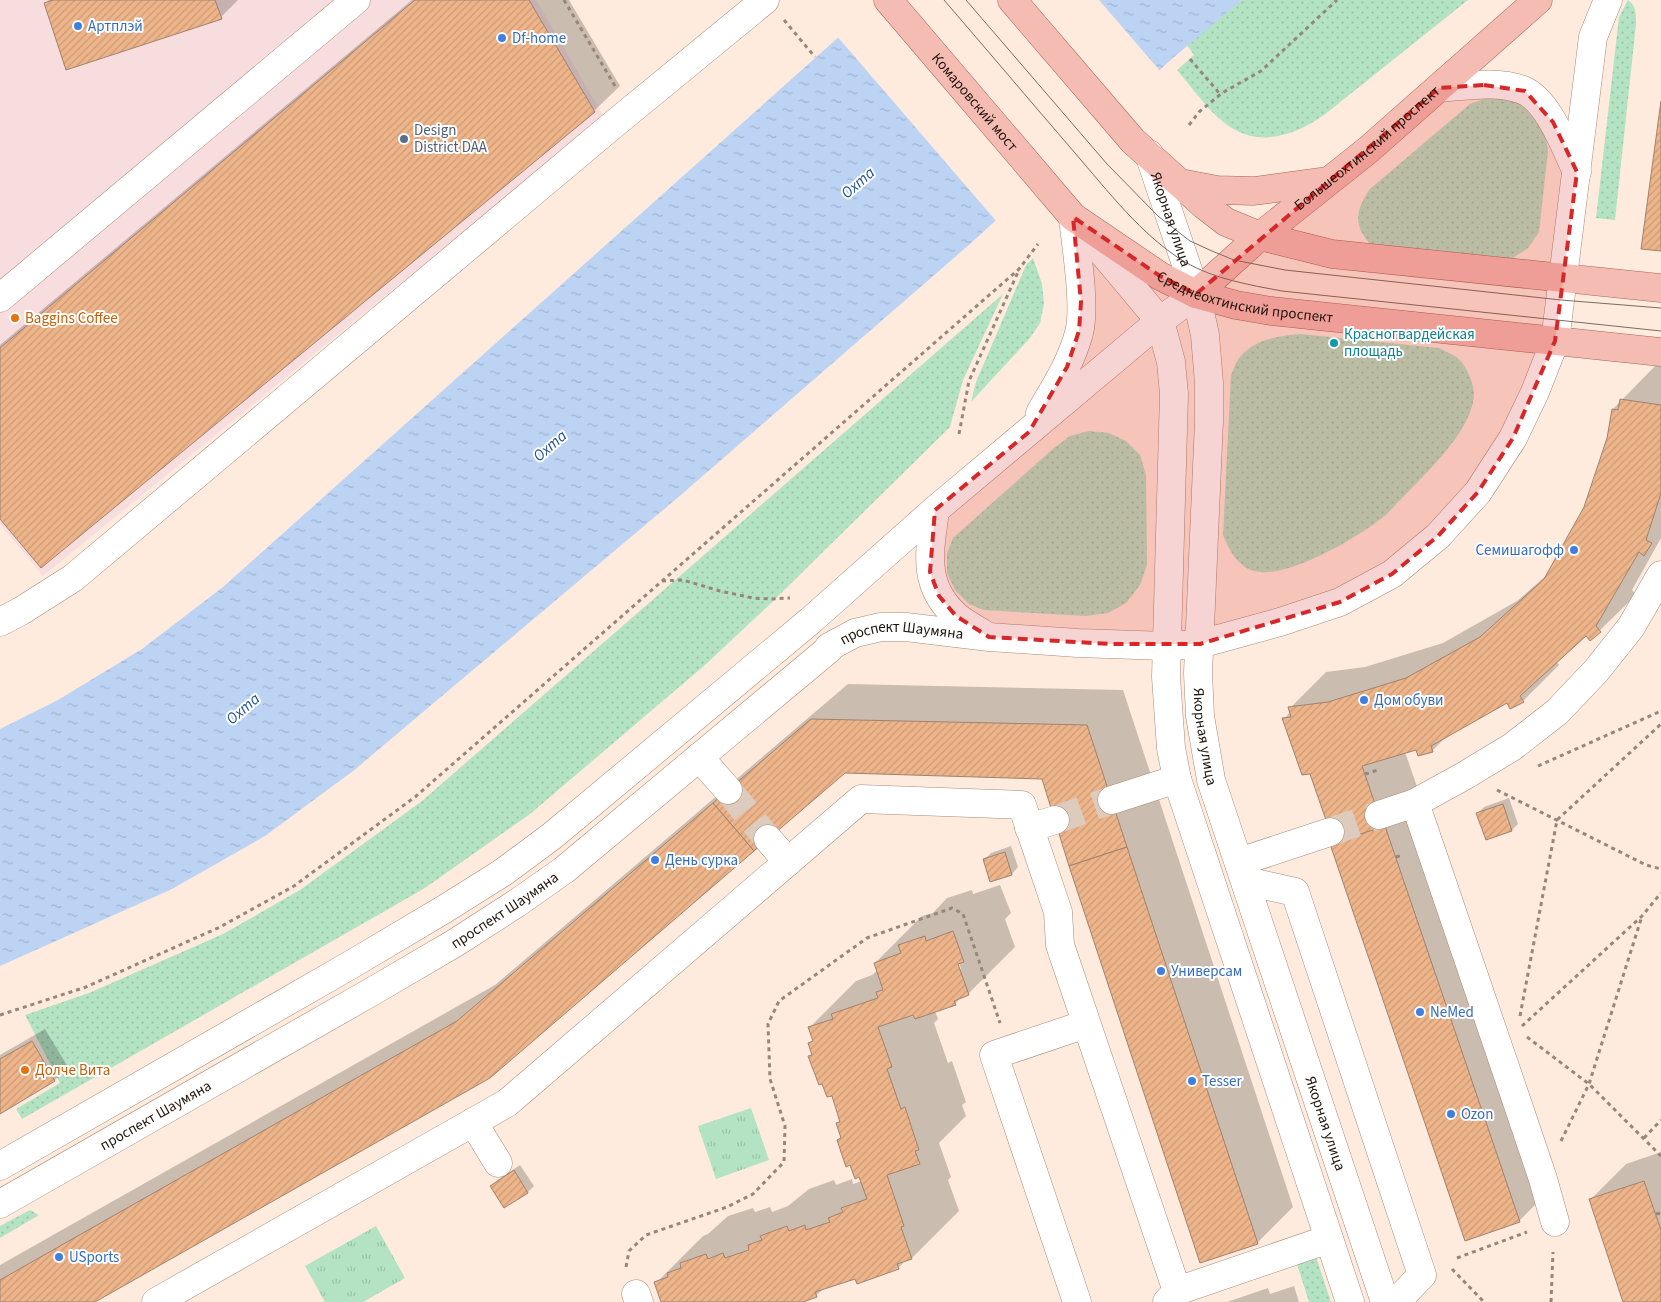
<svg xmlns="http://www.w3.org/2000/svg" width="1661" height="1302" viewBox="0 0 1661 1302" font-family="'Source Sans 3',sans-serif">
	<style>
		.commercial { fill: #f8dddf }
		.grass { fill: url(#grass-dots) }
		.park { fill: url(#park-tufts) }
		.water { fill: url(#water-ripples) }
		.pier { fill: #feebdd }
		.shadow { fill: #0003; fill-rule: evenodd }
		.building { fill: url(#building-hatch); stroke: #9f836e }
		.lines { fill: none; stroke-linecap: round; stroke-linejoin: round }
		.minor-tunnel { stroke: #ddcbbe; stroke-width: 28; stroke-dasharray: 28 14; stroke-linecap: butt }
		.minor-casing { stroke: #a78b76; stroke-width: 29 }
		.major-casing { stroke: #a66558; stroke-width: 29 }
		.path { stroke: #96867b; stroke-width: 3; stroke-dasharray: 4 4; stroke-linecap: butt }
		.minor { stroke: #fff; stroke-width: 28 }
		.major { stroke: #f5bcb3; stroke-width: 28 }
		.tram { stroke: #7a6c62; stroke-width: 1 }
		.marked { fill: #d62828; fill-opacity: 0.2; stroke: #d62828; stroke-width: 4; stroke-dasharray: 10 6; stroke-linejoin: round }
		.shop-dot { fill: #3f7fe0; stroke: #fff; stroke-width: 2 }
		.service-dot { fill: #5c6f8a; stroke: #fff; stroke-width: 2 }
		.food-dot { fill: #e8710a; stroke: #fff; stroke-width: 2 }
		.culture-dot { fill: #0f9aa8; stroke: #fff; stroke-width: 2 }
		.labels { text-anchor: middle; dominant-baseline: central; stroke-width: 4; stroke-linejoin: round; paint-order: stroke }
		.shop-label { font-size: 15px; fill: #366cbe; stroke: #fff; text-anchor: start }
		.street-label { font-size: 15px; fill: #20150d; stroke: #fff }
		.service-label { font-size: 15px; fill: #4e5e75; stroke: #fff; text-anchor: start }
		.food-label { font-size: 15px; fill: #c56008; stroke: #fff; text-anchor: start }
		.culture-label { font-size: 15px; fill: #0d838f; stroke: #fff; text-anchor: start }
		.water-label { font-size: 16px; font-style: italic; fill: #245494; stroke: #fff }
	</style>
	<defs>
		<pattern id="grass-dots" width="8" height="8" patternUnits="userSpaceOnUse" patternTransform="scale(1.25)"><rect width="8" height="8" fill="#b3e3c3"/><path d="M2 2h.1M6 6h.1" fill="none" stroke="#9ac2a6" stroke-width="1.8" stroke-linecap="round"/></pattern>
		<pattern id="park-tufts" width="24" height="20" patternUnits="userSpaceOnUse" patternTransform="scale(1.25)"><rect width="24" height="20" fill="#b3e3c3"/><path d="M3 7l-1-3M5 7V3M7 7l1-3M15 17l-1-3M17 17v-4M19 17l1-3" fill="none" stroke="#9ac2a6"/></pattern>
		<pattern id="water-ripples" width="26" height="14" patternUnits="userSpaceOnUse" patternTransform="scale(1.25)"><rect width="26" height="14" fill="#bcd3f4"/><path d="M2 4q2-2 4 0t4 0M15 11q2-2 4 0t4 0" fill="none" stroke="#a1b4d0"/></pattern>
		<pattern id="building-hatch" width="6" height="6" patternUnits="userSpaceOnUse" patternTransform="scale(1.25)"><rect width="6" height="6" fill="#eeb48a"/><path d="M-1 1l2-2M0 6l6-6M5 7l2-2" fill="none" stroke="#cc9a76"/></pattern>
	</defs>
	<rect width="100%" height="100%" fill="#feebdd"/>
	<path class="commercial" d="M0,0H536L604,117L43,576L0,524Z"/>
	<g class="grass">
		<path d="M1242,0H1468L1324,115C1316,120 1309,125 1300,129C1237,156 1213,113 1177,70L1194,55L1187,45Z"/>
		<path d="M1628,0C1636,5 1636,14 1636,24L1615,220L1596,218L1619,17Z"/>
		<path d="M1505,96L1521,101L1544,130L1548,151L1539,232L1528,248L1513,258L1494,264L1371,245C1353,225 1355,211 1370,189L1470,104L1487,98Z"/>
		<path d="M1033,258L1042,284L1044,304L1040,323L1030,338L971,402L976,382L1026,265Z"/>
		<path d="M1003,294L963,380L950,427L767,607L705,665L530,814L425,888L22,1119L16,1109L60,1083L25,1015L89,993L223,934L300,890L422,801Z"/>
		<path d="M1300,334L1439,348C1444,351 1451,353 1456,357C1466,364 1473,381 1474,393C1474,406 1467,421 1460,432C1444,456 1420,480 1400,500C1393,507 1386,516 1378,521C1353,540 1292,575 1261,572C1240,571 1230,552 1223,535L1231,375C1234,369 1236,361 1240,357C1255,339 1279,336 1300,334Z"/>
		<path d="M1089,431L1109,433L1126,441L1140,455L1146,475L1147,565L1140,585L1126,603L1108,613L1086,616L984,610L969,604L955,590L947,573V553L953,538L1054,448L1070,436Z"/>
		<path d="M30,1210L39,1215L0,1238V1226Z"/>
		<path d="M1316,1257L1331,1302H1309L1297,1264Z"/>
	</g>
	<g class="park">
		<path d="M751,1108L769,1160L716,1179L698,1126Z"/>
		<path d="M376,1226L405,1278L363,1302H325L305,1266Z"/>
	</g>
	<path class="water" d="M880,0H1242L1174,57L970,244L682,494L353,771L265,836L172,889L0,966V729L58,700L142,649L223,587Z"/>
	<path class="pier" d="M876,0H1099L1161,72L997,222L836,35Z"/>
	<g class="shadow">
		<path d="M49,0H238L221,17L45,3Z"/>
		<path d="M412,0H569L620,86L594,111L0,517V345Z"/>
		<path d="M1657,364L1661,365V538L1632,590L1636,595L1591,639L1586,635L1556,661L1559,665L1523,701L1508,702L1449,734L1432,751L1417,748L1405,752L1555,1185L1519,1221L1334,842L1311,773L1284,719L1291,711L1290,708L1326,672L1365,667L1443,643L1517,601L1549,573L1585,507L1608,438L1613,409Z"/>
		<path d="M848,684L1123,690L1293,1207L1257,1243L1043,778L845,772L92,1302H0V1265L495,985Z"/>
		<path d="M1509,798L1518,824L1512,830L1478,813L1484,807Z"/>
		<path d="M1011,846L1018,867L1012,874L991,880L985,859L991,853Z"/>
		<path d="M1000,885L1011,913L1005,919L1015,947L968,994L962,996L955,1004L935,1011L938,1019L934,1023L948,1063L952,1061L966,1102L962,1105L966,1116L939,1143L951,1177L948,1180L959,1211L912,1258L906,1260L898,1268L855,1277L824,1288L816,1296L799,1302H663L656,1283L703,1236L708,1234L728,1216L753,1208L755,1212L770,1207L772,1212L788,1206L809,1189L834,1180L836,1185L852,1179L853,1184L862,1181L838,1140L842,1137L837,1124L841,1120L832,1094L810,1056L813,1053L810,1043L813,1039L809,1028L856,981L872,975L878,970L875,963L922,916L933,913L947,898L972,890L973,894ZM957,957L961,969H958Z"/>
		<path d="M45,1029L68,1067L55,1080L0,1112V1055Z"/>
		<path d="M1661,1152V1302H1625L1590,1200L1626,1164Z"/>
		<path d="M520,1165L534,1186L528,1192L505,1207L491,1186L498,1180Z"/>
		<path d="M1294,1286L1299,1302H1227L1268,1288L1270,1294Z"/>
	</g>
	<g class="building">
		<path d="M53,0H215L222,19L66,70L44,3Z"/>
		<path d="M415,0H529L595,112L41,568L0,519V348Z"/>
		<path d="M1661,101V251L1641,249Z"/>
		<path d="M1620,399L1661,405V493L1646,540L1652,543L1644,556L1639,552L1596,626L1601,632L1590,641L1586,636L1520,696L1524,702L1510,709L1507,703L1431,746L1433,752L1418,756L1416,750L1362,766L1383,827L1334,843L1310,774L1302,775L1282,718L1291,717L1288,707L1328,702L1406,678L1480,637L1544,579L1584,507L1607,438L1612,409L1618,410Z"/>
		<path d="M811,719L1087,725L1127,847L1069,866L1042,779L845,773L754,851L713,803Z"/>
		<path d="M713,803L754,851L490,1078L95,1302H0V1280L457,1021Z"/>
		<path d="M1503,804L1512,831L1486,840L1476,813Z"/>
		<path d="M1385,826L1520,1222L1465,1241L1330,844Z"/>
		<path d="M1127,847L1258,1244L1200,1263L1069,866Z"/>
		<path d="M1005,852L1012,875L990,882L983,859Z"/>
		<path d="M953,931L964,962L958,964L969,995L954,1001L956,1005L915,1019L913,1015L878,1027L892,1067L887,1069L901,1109L905,1107L919,1150L915,1151L920,1164L887,1175L904,1226L901,1227L912,1259L897,1264L899,1269L857,1284L855,1279L815,1292L817,1297L803,1302H661L654,1282L668,1277L667,1273L681,1268L680,1263L706,1254L708,1259L723,1253L725,1258L749,1250L748,1245L762,1240L760,1236L787,1226L789,1231L805,1225L806,1230L830,1222L828,1218L843,1212L841,1208L867,1199L859,1177L855,1179L850,1165L846,1167L837,1140L841,1138L836,1123L840,1122L832,1096L827,1097L822,1084L819,1085L808,1056L812,1055L808,1043L813,1041L808,1027L833,1019L831,1014L878,998L876,992L883,990L874,963L901,953L898,945L925,936L926,941Z"/>
		<path d="M32,1041L55,1081L0,1114V1059Z"/>
		<path d="M514,1170L528,1193L504,1208L490,1186Z"/>
		<path d="M1644,1181L1661,1230V1302H1623L1589,1199Z"/>
	</g>
	<g class="lines">
		<g class="minor-tunnel">
			<path d="M728,790L768,839"/>
			<path d="M1055,820L1112,800"/>
			<path d="M1330,832L1379,815"/>
		</g>
		<defs>
			<g id="minor">
				<path d="M1439,88C1465,86 1498,80 1523,90C1549,101 1565,148 1577,172"/>
				<path id="s1" d="M1149,154L1196,294L1205,335L1209,383V421L1198,673L1200,716L1211,780L1385,1302"/>
				<path d="M1082,228L1160,321L1171,362L1174,394L1166,677L1171,748L1177,779L1350,1302"/>
				<path d="M0,298L356,0"/>
				<path d="M1040,413C1055,387 1071,363 1079,333C1086,305 1076,248 1073,217"/>
				<path d="M935,510C930,551 921,584 956,616C964,623 976,629 985,635"/>
				<path d="M0,622L21,611L73,578L608,129L765,0"/>
				<path d="M699,757L728,790"/>
				<path d="M1112,800L1177,779"/>
				<path d="M1415,803L1518,1105L1543,1179L1555,1222"/>
				<path d="M1379,815L1415,803L1464,776L1512,747L1557,712L1596,671L1631,627L1661,575"/>
				<path d="M1029,828L1055,820"/>
				<path d="M768,839L788,862"/>
				<path d="M1239,862L1330,832"/>
				<path d="M1246,881L1295,892L1422,1275L1396,1302"/>
				<path d="M473,1122L498,1163"/>
				<path d="M0,1166L347,967L443,910L502,873L552,836L810,621L935,510L1160,321L1196,294"/>
				<path id="s2" d="M0,1204L373,991L455,943L517,903L564,870L829,649V647L855,633L881,627H906L989,637L1078,643L1167,646L1200,644L1280,622L1340,602L1392,574L1438,536L1478,492L1513,438L1535,392L1555,341L1593,37L1608,0"/>
				<path d="M636,1294L639,1302"/>
				<path d="M156,1302L507,1103L861,799L1022,805L1058,912L1060,945L1177,1291"/>
				<path d="M1077,1302L994,1055L1086,1024"/>
				<path d="M1167,1302L1177,1291L1329,1239"/>
			</g>
			<g id="major">
				<path id="s3" d="M888,0L1073,217L1160,276L1196,294L1236,305L1271,311L1661,352"/>
				<path d="M1012,0L1133,141L1204,205L1226,222L1260,236L1332,254L1661,288"/>
				<path d="M1180,183L1217,190L1254,191L1327,181"/>
				<path id="s4" d="M1196,294L1260,236L1368,150L1538,0"/>
			</g>
		</defs>
		<use href="#minor" class="minor-casing"/>
		<use href="#major" class="major-casing"/>
		<g class="path">
			<path d="M564,0L615,86"/>
			<path d="M784,20L815,57"/>
			<path d="M1190,59L1220,94"/>
			<path d="M1189,125L1199,112L1222,93L1261,71L1337,0"/>
			<path d="M959,434L969,381L1018,272"/>
			<path d="M662,581L683,580L720,591L753,598L770,599L790,598"/>
			<path d="M1538,766L1661,711"/>
			<path d="M1365,774L1378,770"/>
			<path d="M1497,790L1646,865L1661,869"/>
			<path d="M1396,857L1403,855"/>
			<path d="M0,1015L86,987L220,927L294,886L415,797L1019,269L1038,244"/>
			<path d="M1520,1016L1557,820L1661,724"/>
			<path d="M1522,1026L1642,916L1661,893"/>
			<path d="M1527,1037L1589,1084L1661,1156"/>
			<path d="M1644,1138L1661,1120"/>
			<path d="M1561,1141L1589,1084L1642,916"/>
			<path d="M1656,1214L1661,1213"/>
			<path d="M1457,1258L1527,1232"/>
			<path d="M626,1267L629,1251L646,1235L727,1207L753,1194L784,1162L785,1126L770,1079L768,1024L779,1001L867,938L952,908L963,914L1000,1023"/>
			<path d="M1452,1269L1484,1302"/>
			<path d="M1551,1302L1553,1252"/>
		</g>
		<use href="#minor" class="minor"/>
		<use href="#major" class="major"/>
		<g class="tram">
			<path d="M944,0C988,51 1031,102 1075,153C1107,190 1142,236 1185,262C1214,279 1250,285 1282,291L1661,331"/>
			<path d="M966,0L1107,164L1158,216L1190,241L1212,251L1234,260L1285,270L1561,300L1661,308"/>
		</g>
	</g>
	<path class="marked" d="M1484,85L1525,91L1553,122L1577,172L1555,341L1513,438L1478,492L1438,536L1392,574L1340,602L1200,644H1110L989,637L956,616L939,596L930,572L935,510L1029,432L1067,367L1079,331L1081,302L1073,217L1160,276L1196,294L1439,88Z"/>
	<g class="shop-dot">
		<circle cx="78" cy="26" r="5"/>
		<circle cx="502" cy="38" r="5"/>
		<circle cx="1574" cy="550" r="5"/>
		<circle cx="1364" cy="700" r="5"/>
		<circle cx="655" cy="860" r="5"/>
		<circle cx="1161" cy="971" r="5"/>
		<circle cx="1420" cy="1012" r="5"/>
		<circle cx="1192" cy="1081" r="5"/>
		<circle cx="1451" cy="1114" r="5"/>
		<circle cx="59" cy="1257" r="5"/>
	</g>
	<circle class="service-dot" cx="404" cy="139" r="5"/>
	<g class="food-dot">
		<circle cx="15" cy="318" r="5"/>
		<circle cx="25" cy="1070" r="5"/>
	</g>
	<circle class="culture-dot" cx="1334" cy="343" r="5"/>
	<g class="labels">
		<g class="shop-label">
			<text x="88" y="26">Артплэй</text>
			<text x="512" y="38">Df-home</text>
			<text x="1564" y="550" text-anchor="end">Семишагофф</text>
			<text x="1374" y="700">Дом обуви</text>
			<text x="665" y="860">День сурка</text>
			<text x="1171" y="971">Универсам</text>
			<text x="1430" y="1012">NeMed</text>
			<text x="1202" y="1081">Tesser</text>
			<text x="1461" y="1114">Ozon</text>
			<text x="69" y="1257">USports</text>
		</g>
		<g class="street-label">
			<text stroke="none"><textPath href="#s3" startOffset="134">Комаровский мост</textPath></text>
			<text stroke="none"><textPath href="#s4" startOffset="225">Большеохтинский проспект</textPath></text>
			<text stroke="none"><textPath href="#s1" startOffset="69">Якорная улица</textPath></text>
			<text stroke="none"><textPath href="#s3" startOffset="479">Среднеохтинский проспект</textPath></text>
			<text stroke="none"><textPath href="#s2" startOffset="1079">проспект Шаумяна</textPath></text>
			<text stroke="none"><textPath href="#s1" startOffset="592">Якорная улица</textPath></text>
			<text stroke="none"><textPath href="#s2" startOffset="584">проспект Шаумяна</textPath></text>
			<text stroke="none"><textPath href="#s2" startOffset="179">проспект Шаумяна</textPath></text>
			<text stroke="none"><textPath href="#s1" startOffset="998">Якорная улица</textPath></text>
		</g>
		<g class="service-label">
			<text x="414" y="130">Design<tspan x="414" dy="17">District DAA</tspan></text>
		</g>
		<g class="food-label">
			<text x="25" y="318">Baggins Coffee</text>
			<text x="35" y="1070">Долче Вита</text>
		</g>
		<g class="culture-label">
			<text x="1344" y="334">Красногвардейская<tspan x="1344" dy="17">площадь</tspan></text>
		</g>
		<g class="water-label">
			<text transform="translate(858 183) rotate(-41)">Охта</text>
			<text transform="translate(550 446) rotate(-41)">Охта</text>
			<text transform="translate(243 709) rotate(-41)">Охта</text>
		</g>
	</g>
</svg>
